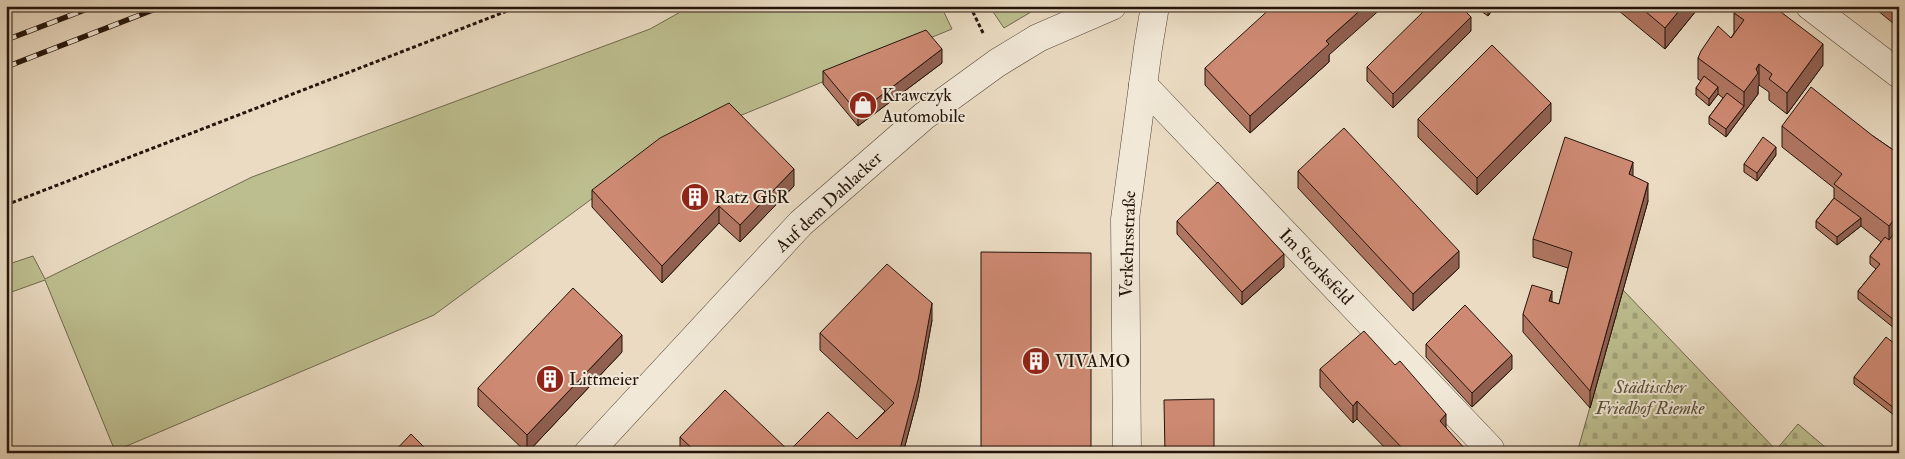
<svg xmlns="http://www.w3.org/2000/svg" width="1905" height="459" viewBox="0 0 1905 459" font-family="'IM FELL Double Pica',serif">
	<style>
		.green { fill: #bdbe8f; stroke: #70694d }
		.cemetery { fill: url(#cemetery-stones); stroke: #70694d }
		.lines { fill: none; stroke-linecap: round; stroke-linejoin: round }
		.minor-casing { stroke: #564639; stroke-width: 29 }
		.tertiary-casing { stroke: #564639; stroke-width: 29 }
		.path { stroke: #24140b; stroke-width: 3; stroke-dasharray: 4 2.5; stroke-linecap: butt }
		.minor { stroke: #f1e8d7; stroke-width: 28 }
		.tertiary { stroke: #f1e8d7; stroke-width: 28 }
		.rail-casing { stroke: #24140b; stroke-width: 5.5 }
		.rail { stroke: #f1e8d7; stroke-width: 4; stroke-dasharray: 11; stroke-linecap: butt }
		.wall { fill: #b07662; stroke: #24140b }
		.shaded-wall { fill: #906050; stroke: #24140b }
		.building { fill: #cd8972; stroke: #24140b }
		.labels { text-anchor: middle; dominant-baseline: central; stroke-width: 4; stroke-linejoin: round; paint-order: stroke }
		.poi-label { font-size: 18px; fill: #24140b; stroke: #f1e8d7; text-anchor: start }
		.street-label { font-size: 18px; fill: #24140b; stroke: #f1e8d7 }
		.park-label { font-size: 18px; font-style: italic; fill: #5a5039; stroke: #f1e8d7 }
	</style>
	<defs>
		<pattern id="cemetery-stones" width="16" height="16" patternUnits="userSpaceOnUse" patternTransform="scale(1.25)"><rect width="16" height="16" fill="#bdbe8f"/><path d="M2 7V4a2 2 0 0 1 4 0v3zM10 15v-3a2 2 0 0 1 4 0v3z" fill="#a2a27a"/></pattern>
	</defs>
	<rect width="100%" height="100%" fill="#eadbc2"/>
	<filter id="stains"><feTurbulence type="fractalNoise" baseFrequency=".004" numOctaves="4"/><feColorMatrix values="0 0 0 0 .2 0 0 0 0 .09 0 0 0 0 .02 0 0 0 .5 -.17"/></filter>
	<radialGradient id="worn" r=".72"><stop offset=".6" stop-color="#630" stop-opacity="0"/><stop offset="1" stop-color="#630" stop-opacity=".3"/></radialGradient>
	<g class="green">
		<path d="M691,6H941L952,29L661,148L434,315L115,451L45,280L6,294V265L33,256L45,279L252,177L650,29Z"/>
		<path d="M989,6H1041L1004,28Z"/>
	</g>
	<path class="cemetery" d="M1623,290L1776,450L1798,424L1832,453H1577Z"/>
	<g class="lines">
		<defs>
			<g id="minor">
				<path d="M1143,85L1490,449"/>
				<path d="M588,453L801,223L924,116L997,63L1038,38L1112,6"/>
				<path d="M1127,453L1125,219L1148,48L1155,6"/>
			</g>
			<path id="tertiary" d="M1810,6L1899,74"/>
		</defs>
		<use href="#minor" class="minor-casing"/>
		<use href="#tertiary" class="tertiary-casing"/>
		<g class="path">
			<path d="M970,6L984,35"/>
			<path d="M6,205L520,6"/>
		</g>
		<use href="#minor" class="minor"/>
		<use href="#tertiary" class="tertiary"/>
		<defs>
			<g id="rail">
				<path d="M6,40L95,6"/>
				<path d="M6,67L163,6"/>
			</g>
		</defs>
		<use href="#rail" class="rail-casing"/>
		<use href="#rail" class="rail"/>
	</g>
	<g class="wall">
		<path d="M1474,6H1495L1488,16Z"/>
		<path d="M1613,6H1700L1665,49Z"/>
		<path d="M1872,6H1899V28Z"/>
		<path d="M1734,13L1823,65L1787,114L1769,100V92L1759,85L1758,87V94L1726,137L1709,124V117L1723,98L1718,94L1709,106L1696,95V88L1701,81L1698,79V58L1731,38L1734,33Z"/>
		<path d="M1471,31L1393,108L1367,81V67Z"/>
		<path d="M1329,55V62L1250,133L1205,85V68Z"/>
		<path d="M942,63L858,126L823,84V71Z"/>
		<path d="M1418,119L1551,121L1477,195L1418,137Z"/>
		<path d="M1782,126L1873,136L1899,154L1894,328L1858,299V291L1876,269L1870,264V256L1881,242L1861,226L1837,245L1816,228V221L1834,198V188L1782,147Z"/>
		<path d="M1776,155L1757,181L1744,172V164Z"/>
		<path d="M1298,171L1459,268L1413,311L1298,188Z"/>
		<path d="M1633,176L1648,201L1590,408L1523,332V314L1552,302L1559,304L1568,268L1533,257V239Z"/>
		<path d="M794,186L740,242L719,223L662,283L592,207V190Z"/>
		<path d="M1177,221L1284,267L1242,305L1177,234Z"/>
		<path d="M932,320L918,397L903,453H680V437L789,451L857,439L885,411L820,350V333Z"/>
		<path d="M1426,344L1512,369L1472,407L1426,357Z"/>
		<path d="M1899,347V419L1854,384V377Z"/>
		<path d="M622,352L527,453L478,406V388Z"/>
		<path d="M1320,369L1446,428L1465,453H1390L1357,419L1353,423L1320,387Z"/>
	</g>
	<g class="shaded-wall">
		<path d="M1365,6H1384L1329,55V62L1250,133V116L1326,41Z"/>
		<path d="M1488,6H1495L1488,16Z"/>
		<path d="M1683,6H1700L1665,49V28Z"/>
		<path d="M1471,17V31L1393,108V94Z"/>
		<path d="M1823,44V65L1787,114V93Z"/>
		<path d="M942,49V63L858,126V113Z"/>
		<path d="M1759,64V85L1758,87V94L1726,137V129L1744,106V92L1756,69Z"/>
		<path d="M1718,87V94L1709,106V99Z"/>
		<path d="M1551,103V121L1477,195V178Z"/>
		<path d="M1776,147V155L1757,181V173Z"/>
		<path d="M1633,162V179L1629,174Z"/>
		<path d="M794,169V186L740,242V225Z"/>
		<path d="M1648,183V201L1590,408V391Z"/>
		<path d="M719,206V223L662,283V266Z"/>
		<path d="M1899,213V234L1889,247V226Z"/>
		<path d="M1861,218V226L1837,245V237Z"/>
		<path d="M1459,251V268L1413,311V294Z"/>
		<path d="M1284,254V267L1242,305V292Z"/>
		<path d="M1552,291V308L1549,301Z"/>
		<path d="M932,303V320L918,397L903,453H899Z"/>
		<path d="M1899,314V322L1894,328V320Z"/>
		<path d="M622,335V352L527,453V435Z"/>
		<path d="M1512,355V369L1472,407V393Z"/>
		<path d="M1357,401V419L1353,423V406Z"/>
		<path d="M1446,414V431L1440,421Z"/>
	</g>
	<g class="building">
		<path d="M1273,6H1365L1326,41L1329,44L1250,116L1205,68Z"/>
		<path d="M1429,6H1460L1471,17L1393,94L1367,67Z"/>
		<path d="M1639,6H1683L1665,28Z"/>
		<path d="M1739,6H1773L1823,44L1787,93L1769,79L1772,74L1759,64L1756,69L1758,73L1744,92L1698,58L1701,51L1718,26L1731,38L1744,20L1734,13Z"/>
		<path d="M926,30L942,49L858,113L823,71Z"/>
		<path d="M1492,45L1551,103L1477,178L1418,119Z"/>
		<path d="M1704,76L1718,87L1709,99L1696,88Z"/>
		<path d="M1811,87L1873,136L1899,154V213L1889,226L1834,184L1842,174L1782,126Z"/>
		<path d="M1727,93L1744,106L1726,129L1709,117Z"/>
		<path d="M729,103L794,169L740,225L719,206L662,266L592,190L660,138Z"/>
		<path d="M1344,128L1459,251L1413,294L1298,171Z"/>
		<path d="M1565,137L1633,162L1629,174L1648,183L1590,391L1523,314L1532,285L1552,291L1549,301L1559,304L1572,252L1533,239Z"/>
		<path d="M1763,137L1776,147L1757,173L1744,164Z"/>
		<path d="M1218,182L1284,254L1242,292L1177,221Z"/>
		<path d="M1834,198L1861,218L1837,237L1816,221Z"/>
		<path d="M1899,227V314L1894,320L1858,291L1880,264L1870,256L1885,237L1889,240Z"/>
		<path d="M981,252L1091,253V453H981Z"/>
		<path d="M887,264L932,303L918,380L899,453H697L680,437L725,390L789,451L828,412L857,439L894,403L820,333Z"/>
		<path d="M573,288L622,335L527,435L478,388Z"/>
		<path d="M1465,305L1512,355L1472,393L1426,344Z"/>
		<path d="M1364,331L1395,365L1400,361L1446,414L1440,421L1465,449L1464,453H1402L1405,451L1357,401L1353,406L1320,369Z"/>
		<path d="M1886,337L1899,347V412L1854,377Z"/>
		<path d="M1214,399V453H1165L1164,400Z"/>
		<path d="M411,434L430,453H393Z"/>
	</g>
	<defs>
		<symbol id="shop-disc" viewBox="-11 -11 22 22"><circle r="9.5" fill="#8f2418" stroke="#f1e8d7"/><path d="M-5-2.5h2.3a2.7 3.5 0 0 1 5.4 0H5L5.5 6h-11ZM-1.5-2.5h3a1.5 2.3 0 0 0-3 0Z" fill="#fff"/></symbol>
		<symbol id="building-disc" viewBox="-11 -11 22 22"><circle r="9.5" fill="#8f2418" stroke="#f1e8d7"/><path d="M-4-6H4V6H1V3H-1V6H-4ZM-2.5-4.3h1.7v1.8h-1.7ZM.8-4.3h1.7v1.8H.8ZM-2.5-1h1.7V.8h-1.7ZM.8-1h1.7V.8H.8Z" fill="#fff"/></symbol>
	</defs>
	<g fill-rule="evenodd">
		<use href="#shop-disc" x="847" y="89" width="32" height="32"/>
		<use href="#building-disc" x="679" y="181" width="32" height="32"/>
		<use href="#building-disc" x="1020" y="345" width="32" height="32"/>
		<use href="#building-disc" x="534" y="363" width="32" height="32"/>
	</g>
	<g class="labels">
		<g class="poi-label">
			<text x="882" y="95">Krawczyk<tspan x="882" dy="21">Automobile</tspan></text>
			<text x="714" y="197">Ratz GbR</text>
			<text x="1055" y="361">VIVAMO</text>
			<text x="569" y="379">Littmeier</text>
		</g>
		<g class="street-label">
			<text transform="translate(829 202) rotate(-43)">Auf dem Dahlacker</text>
			<text transform="translate(1128 244) rotate(-88)">Verkehrsstraße</text>
			<text transform="translate(1316 267) rotate(46)">Im Storksfeld</text>
		</g>
		<g class="park-label">
			<text x="1650" y="387">Städtischer<tspan x="1650" dy="21">Friedhof Riemke</tspan></text>
		</g>
	</g>
	<rect width="1905" height="459" fill="none" stroke="#eadbc2" stroke-width="25"/>
	<rect x="8" y="8" width="1890" height="444" fill="none" stroke="#24140b" stroke-width="2.5"/>
	<rect x="12" y="12" width="1880" height="434" fill="none" stroke="#24140b"/>
	<rect width="100%" height="100%" filter="url(#stains)"/>
	<rect width="100%" height="100%" fill="url(#worn)"/>
</svg>
